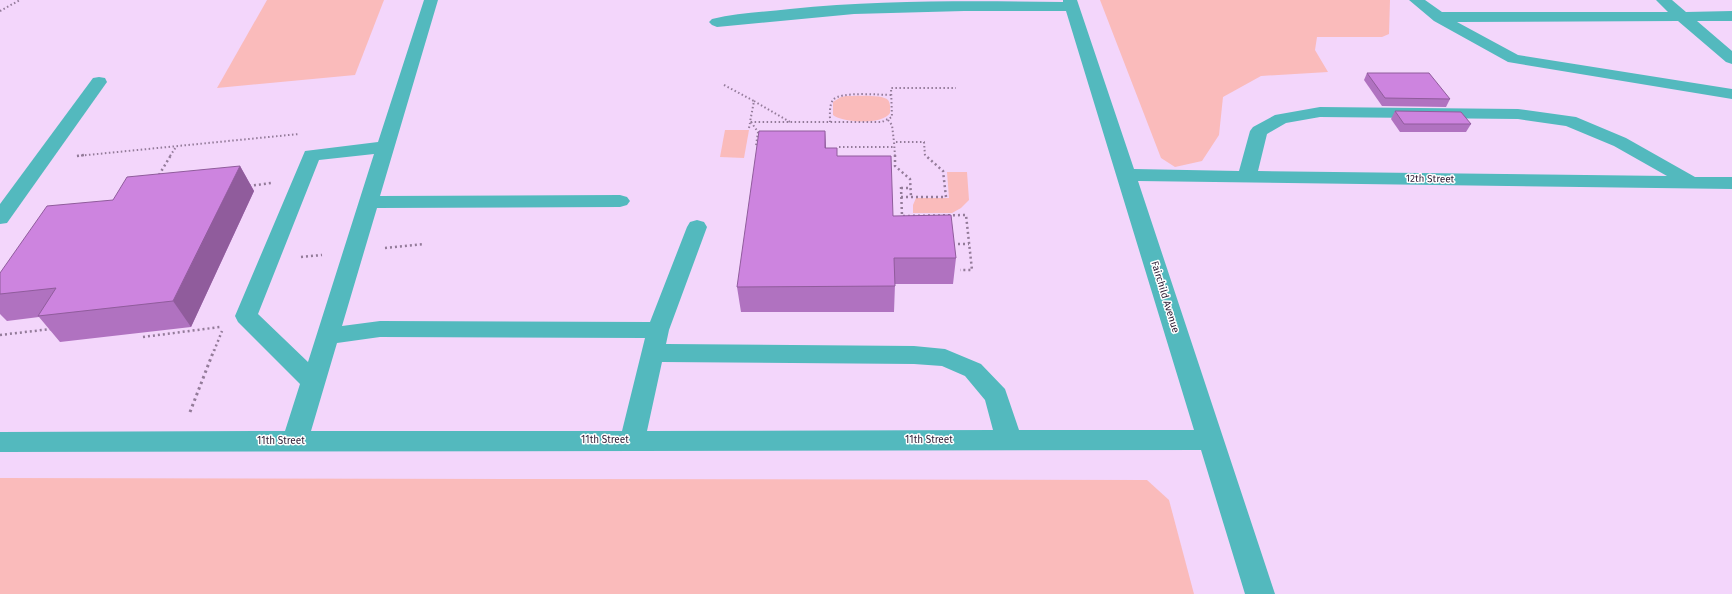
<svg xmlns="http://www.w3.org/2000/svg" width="1732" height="594" viewBox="0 0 1732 594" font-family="'Fira Sans',sans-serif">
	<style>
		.green { fill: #fabbbb }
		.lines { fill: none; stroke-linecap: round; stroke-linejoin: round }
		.path-far2 { stroke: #937b99; stroke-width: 2; stroke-dasharray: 1.5 2.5; stroke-linecap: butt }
		.path-far1 { stroke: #937b99; stroke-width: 2.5; stroke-dasharray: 2 3; stroke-linecap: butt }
		.path { stroke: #937b99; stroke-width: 3; stroke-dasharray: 2.5 3.5; stroke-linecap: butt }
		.minor { fill: #53b9be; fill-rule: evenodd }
		.wall { fill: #b072c0 }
		.shaded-wall { fill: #905c9c }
		.building { fill: #cd84df; stroke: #905c9c }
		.labels { text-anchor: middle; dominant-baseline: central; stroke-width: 3; stroke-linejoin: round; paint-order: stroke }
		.street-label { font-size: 10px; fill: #2d1b32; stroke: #fff }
	</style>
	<rect width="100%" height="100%" fill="#f3d6fb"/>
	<g class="green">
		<path d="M267,0H384L355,75L217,88Z"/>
		<path d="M1100,0H1390L1389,34L1382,37H1317L1315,50L1328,72L1261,76L1223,97L1219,135L1202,161L1175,167L1161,158Z"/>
		<path d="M846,96C855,96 883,94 888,100C891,104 890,110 890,113C883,125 843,123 833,115V102L841,97Z"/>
		<path d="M725,130H749L744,158L720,157Z"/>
		<path d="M947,172H967L969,200L961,208L952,213H913V205L916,198H949Z"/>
		<path d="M0,478L1147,480L1169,500L1194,594H0Z"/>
	</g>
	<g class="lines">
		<g class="path-far2">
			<path d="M0,11L20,0"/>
			<path d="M724,85L754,101L750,122H882L892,117L891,88H956"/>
			<path d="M754,101L790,122"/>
			<path d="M888,120L892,125L894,142"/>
			<path d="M751,122L758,132L756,146"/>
			<path d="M830,122C830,116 829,105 833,100C840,91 880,95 892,95"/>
			<path d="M749,128L750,123"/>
			<path d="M839,147H894"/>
			<path d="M77,156L299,134"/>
			<path d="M170,156L176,147"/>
			<path d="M895,156L894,142H924L925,156"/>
		</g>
		<g class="path-far1">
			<path d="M895,155V166L910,179L911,197"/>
			<path d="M77,156L84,155"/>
			<path d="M159,175L171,155"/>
			<path d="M249,186L271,183"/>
			<path d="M901,187L902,216L966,215L972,270H960"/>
			<path d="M901,188H910"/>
			<path d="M901,197H911"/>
			<path d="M911,197H946L943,171L925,155"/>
			<path d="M958,244H969"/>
			<path d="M385,248L424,244"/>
			<path d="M301,257L322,255"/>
			<path d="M0,335L51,329"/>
			<path d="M143,337L220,327"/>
			<path d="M214,351L222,331"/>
		</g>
		<path class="path" d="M190,412L214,350"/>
		<g class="minor">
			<path d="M424,0H438L380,196L620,195L627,197L630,201L627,205L620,207L377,208L342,326L380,321L650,322L687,227L690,222L697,220L704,222L707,227L669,330L666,344L914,346L945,349L981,364L1005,389L1019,430H1194L1066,11H964L854,14L717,27L712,25L709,22L712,19C737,13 764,12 790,9C881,0 972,1 1063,2V0H1077L1134,169L1239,171L1250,131L1253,127L1275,115L1320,107L1518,109L1576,117L1626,138L1695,177H1732V189L1138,181L1275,594H1245L1201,450L0,452V432L285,431L300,384L238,322L235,316L305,151L378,142ZM1320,117L1518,119L1566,126L1614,146L1667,176L1258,171L1267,134L1286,123ZM374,154L308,362L258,314L319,160ZM380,337L645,338L622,431H311L337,343ZM662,362L914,364L942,366L965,376L985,400L993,430L647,431Z"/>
			<path d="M1409,0H1425L1442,12H1668L1656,0H1672L1686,12L1732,11V21H1697L1732,51V64L1726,62L1678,21L1457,22L1518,55L1732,89V99L1508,62L1434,21Z"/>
			<path d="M99,77L105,78L107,82L7,223L0,224V204L93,78Z"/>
		</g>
	</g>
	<g class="wall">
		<path d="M1367,73L1450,99L1446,107L1382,106L1364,80Z"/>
		<path d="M1395,111L1471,124L1466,132H1400L1391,119Z"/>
		<path d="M825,131L826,148H837V156L893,216L956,258L953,284H895L894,312H741L737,287Z"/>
		<path d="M240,166L254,191L191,327L60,342L39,317L7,321L0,314V273L113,200Z"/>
	</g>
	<g class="shaded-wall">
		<path d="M825,131L826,156L825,148Z"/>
		<path d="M240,166L254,191L191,327L173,301Z"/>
	</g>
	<g class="building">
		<path d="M1367,73H1429L1450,99L1385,98Z"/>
		<path d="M1395,111L1461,112L1471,124H1404Z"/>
		<path d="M759,131H825V148H837V156H891L893,216L951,215L956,258H894L895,286L737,287Z"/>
		<path d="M240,166L173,301L38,316L56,288L0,294V273L47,206L113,200L127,177Z"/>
	</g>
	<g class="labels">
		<g class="street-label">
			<text transform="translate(1430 179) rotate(1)">12th Street</text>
			<text transform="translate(1165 297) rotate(73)">Fairchild Avenue</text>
			<text x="605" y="440">11th Street</text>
			<text x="929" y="440">11th Street</text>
			<text x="281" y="441">11th Street</text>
		</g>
	</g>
</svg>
